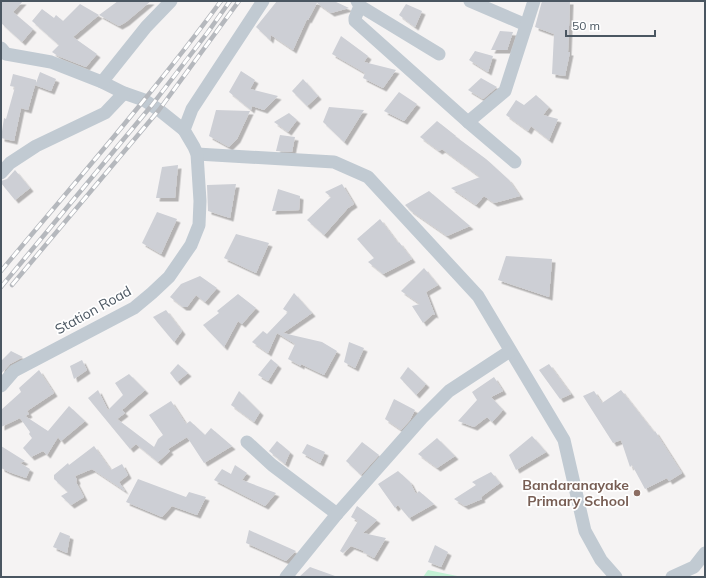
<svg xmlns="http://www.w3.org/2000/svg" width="706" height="578" viewBox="0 0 706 578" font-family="Mulish,sans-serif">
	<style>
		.green { fill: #c3f1d5 }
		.building { fill: #cdcfd5; filter: url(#shadow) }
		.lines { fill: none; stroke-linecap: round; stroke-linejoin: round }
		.minor { stroke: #c1cad2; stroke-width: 13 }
		.rail-casing { stroke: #b5b8bd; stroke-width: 4.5 }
		.rail { stroke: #fff; stroke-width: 3; stroke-dasharray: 9; stroke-linecap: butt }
		.education-dot { fill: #8d6e63; stroke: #fff; stroke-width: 1.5 }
		.labels { text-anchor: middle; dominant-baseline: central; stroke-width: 3.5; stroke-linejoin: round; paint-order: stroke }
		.street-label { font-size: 14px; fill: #4a5661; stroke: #fff }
		.education-label { font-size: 14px; font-weight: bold; fill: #785e54; stroke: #fff; text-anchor: end }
	</style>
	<defs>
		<filter id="shadow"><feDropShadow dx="3.5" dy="3.5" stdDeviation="0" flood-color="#0004"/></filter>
	</defs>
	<rect width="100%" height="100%" fill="#f5f3f3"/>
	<path class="green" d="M428,570L462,577H423Z"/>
	<g class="building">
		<path d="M1,1H23L13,12L33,29L22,42L1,23Z"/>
		<path d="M118,1H151L126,22L119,26L99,15Z"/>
		<path d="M277,1H334L349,8L331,13L317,3L308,20L307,19L293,50L271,35L270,40L256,27Z"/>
		<path d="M542,1H570L568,52H570L565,76L552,74L554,34L535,27Z"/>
		<path d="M80,4L99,15L73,37L97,54L86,67L58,56L52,52L59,45L32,21L42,9L54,18L56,15L63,21Z"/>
		<path d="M406,4L422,11L415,27L399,15Z"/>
		<path d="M500,31L513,32L507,50H491Z"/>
		<path d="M341,36L368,56L364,62L396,70L383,88L363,78L365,73L332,54Z"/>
		<path d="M475,51L493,56L488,72L469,60Z"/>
		<path d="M241,71L255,80L250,89L278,96L264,110L252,106L251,110L229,92Z"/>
		<path d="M40,72L56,79L51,91L35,85L28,110L21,108L14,141L1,138L4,118L6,119L15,87L10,86L13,74L36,80V83Z"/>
		<path d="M481,78L497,87L483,99L468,90Z"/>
		<path d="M303,79L318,96L307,106L292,91Z"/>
		<path d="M399,92L417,104L404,121L384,111Z"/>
		<path d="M536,95L549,107L543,115L558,119L549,140L531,126L528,131L506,115L516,100L524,105Z"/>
		<path d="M329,107L364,110L344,142L323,122Z"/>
		<path d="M216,110L250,111L237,139L229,147L209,136Z"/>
		<path d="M289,113L297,120L288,132L274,122Z"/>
		<path d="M437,121L456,136H455L486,159L509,180L520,196L494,203L484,196L476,205L451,188L480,177L442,149L439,151L420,137Z"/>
		<path d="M280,135L295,137L292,152L276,151Z"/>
		<path d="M178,165L175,198H156L162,167Z"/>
		<path d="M15,170L30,188L15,200L1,183V181L7,179Z"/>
		<path d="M236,184L230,218L208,211L207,185Z"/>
		<path d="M342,184L354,204L348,208L324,235L307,220L331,197L325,192Z"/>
		<path d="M278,189L300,196L299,210L272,211Z"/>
		<path d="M429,191L436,197L470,226L447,236L411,211L405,205Z"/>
		<path d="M157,212L177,219L161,254L142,243Z"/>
		<path d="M380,219L398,243L399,242L412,259L383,274L368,262L374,258L357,239Z"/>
		<path d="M236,234L269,243L256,273L224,258Z"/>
		<path d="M506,256L552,259L549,297L498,280Z"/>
		<path d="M424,268L438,285L426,292L435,315L433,314L423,323L412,306L420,304L401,291Z"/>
		<path d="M200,276L217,288L205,302L196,295L187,307H183L170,297L181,284Z"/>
		<path d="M294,293L312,313L283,333L322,342L337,351L324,375L301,364V366L288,359L295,344L277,333L268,353L252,342L263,331L267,334L288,312L283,309Z"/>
		<path d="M238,294L256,308L242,324L238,321L224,347L203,325L219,313L217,311Z"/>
		<path d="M166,310L182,331L174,342L153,317Z"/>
		<path d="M349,342L364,348L355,368L344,362Z"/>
		<path d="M11,351L23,357L10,364L1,374V361Z"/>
		<path d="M271,359L278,365L268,381L258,375Z"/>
		<path d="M82,360L87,370L74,379L70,366Z"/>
		<path d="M178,364L188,373L177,382L170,373Z"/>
		<path d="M549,364L571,394L560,399L539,370Z"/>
		<path d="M408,367L426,384L416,395L400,378Z"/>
		<path d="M39,370L54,393L27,411L29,414L25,416L48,431L69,406L85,421L61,441L58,437L47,455L43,451L31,457L23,448L32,438L29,434L30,432L20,418L1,427V410L21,392L19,388Z"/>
		<path d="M129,374L145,390L122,410L125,413L117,419L154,447L158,439L163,435L149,415L171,401L186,424L190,421L205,435L211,428L232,446L204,463L187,437L168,449L170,451L158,462L136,444L130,449L88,398L98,390L108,410L123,395L115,383Z"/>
		<path d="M494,377L503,391L491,397L503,410L492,422L487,417L474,427L458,421L477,400L472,392Z"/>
		<path d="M621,390L654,432L655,431L682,473L669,481L667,478L645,489L632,465L630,467L621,440L613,443L583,396L594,391L602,403Z"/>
		<path d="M239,391L260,412L254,422L231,405Z"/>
		<path d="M394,399L415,410L410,420L401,430L385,419Z"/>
		<path d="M532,436L546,452L516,470L509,455Z"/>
		<path d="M437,438L455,456L437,468L418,454Z"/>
		<path d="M277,441L290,452L285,464L269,451Z"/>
		<path d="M362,442L379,455L361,475L346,461Z"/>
		<path d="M307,444L325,452L320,463L302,453Z"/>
		<path d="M1,446L25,461L20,463L30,469L26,478L9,472L1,468Z"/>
		<path d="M94,446L111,470L122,464L128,475L119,482L125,491L92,469L75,476L77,480L76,482L84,497L71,505L61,496L68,492L54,479V475L68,463L69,465Z"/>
		<path d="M235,465L247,473L242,480L276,493L265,506L214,480L222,469L231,474Z"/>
		<path d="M398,471L410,482L416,494L419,491L434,504L409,518L398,505L395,508L378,484Z"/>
		<path d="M491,472L500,483L481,497L482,499L465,506L454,499L476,485L472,482Z"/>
		<path d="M138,479L186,497L189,492L206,497L197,515L172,506L162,517L126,502Z"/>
		<path d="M357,506L377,520L363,533L386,538L374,558L363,552L364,551L351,546L343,553L340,551L358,521L351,517Z"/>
		<path d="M249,530L296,551L286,561L246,543Z"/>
		<path d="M60,532L70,536L67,553L53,547Z"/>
		<path d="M435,545L448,552L441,567L428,562Z"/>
		<path d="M310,567L335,576V577H299Z"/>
	</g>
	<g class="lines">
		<g class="minor">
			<path d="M357,1L360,6L355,18V21L468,122L515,162"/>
			<path d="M470,1L526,25"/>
			<path d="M360,6L439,54"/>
			<path d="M1,48L6,54L51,62L102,82L124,93L144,100L159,110L184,130"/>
			<path d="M102,82L146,27L171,1"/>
			<path d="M468,122L505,91L534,1"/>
			<path d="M197,154L334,162L368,177L478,296L564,440L585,531L601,560L616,577"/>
			<path d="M1,173L10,163L36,146L105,113L124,93"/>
			<path d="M1,386L14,371L134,308L152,293L169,277L191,245L199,225L200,201L197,154L194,147L184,130L192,109L263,1"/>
			<path d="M247,442L272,465L337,514"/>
			<path d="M286,577L337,514L422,418L449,391L510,351"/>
			<path d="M672,577L694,567L705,553"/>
		</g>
		<defs>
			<g id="rail">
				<path d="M1,271C75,182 152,95 221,1"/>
				<path d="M12,285L159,110L239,1"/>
				<path d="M1,287L152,105L208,32L230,1"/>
			</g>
		</defs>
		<use href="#rail" class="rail-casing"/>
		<use href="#rail" class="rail"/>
	</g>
	<circle class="education-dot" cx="637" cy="493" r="4"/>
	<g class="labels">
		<g class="street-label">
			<text transform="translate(93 310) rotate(-29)">Station Road</text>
		</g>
		<g class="education-label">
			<text x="629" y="485">Bandaranayake<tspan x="629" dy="16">Primary School</tspan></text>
		</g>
	</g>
	<rect width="706" height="578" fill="none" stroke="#4a5661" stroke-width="4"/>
	<path d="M566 30v6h89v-6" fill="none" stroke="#4a5661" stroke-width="2"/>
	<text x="572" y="30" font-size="12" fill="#4a5661" stroke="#ffffff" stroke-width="3" paint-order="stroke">50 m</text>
</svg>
